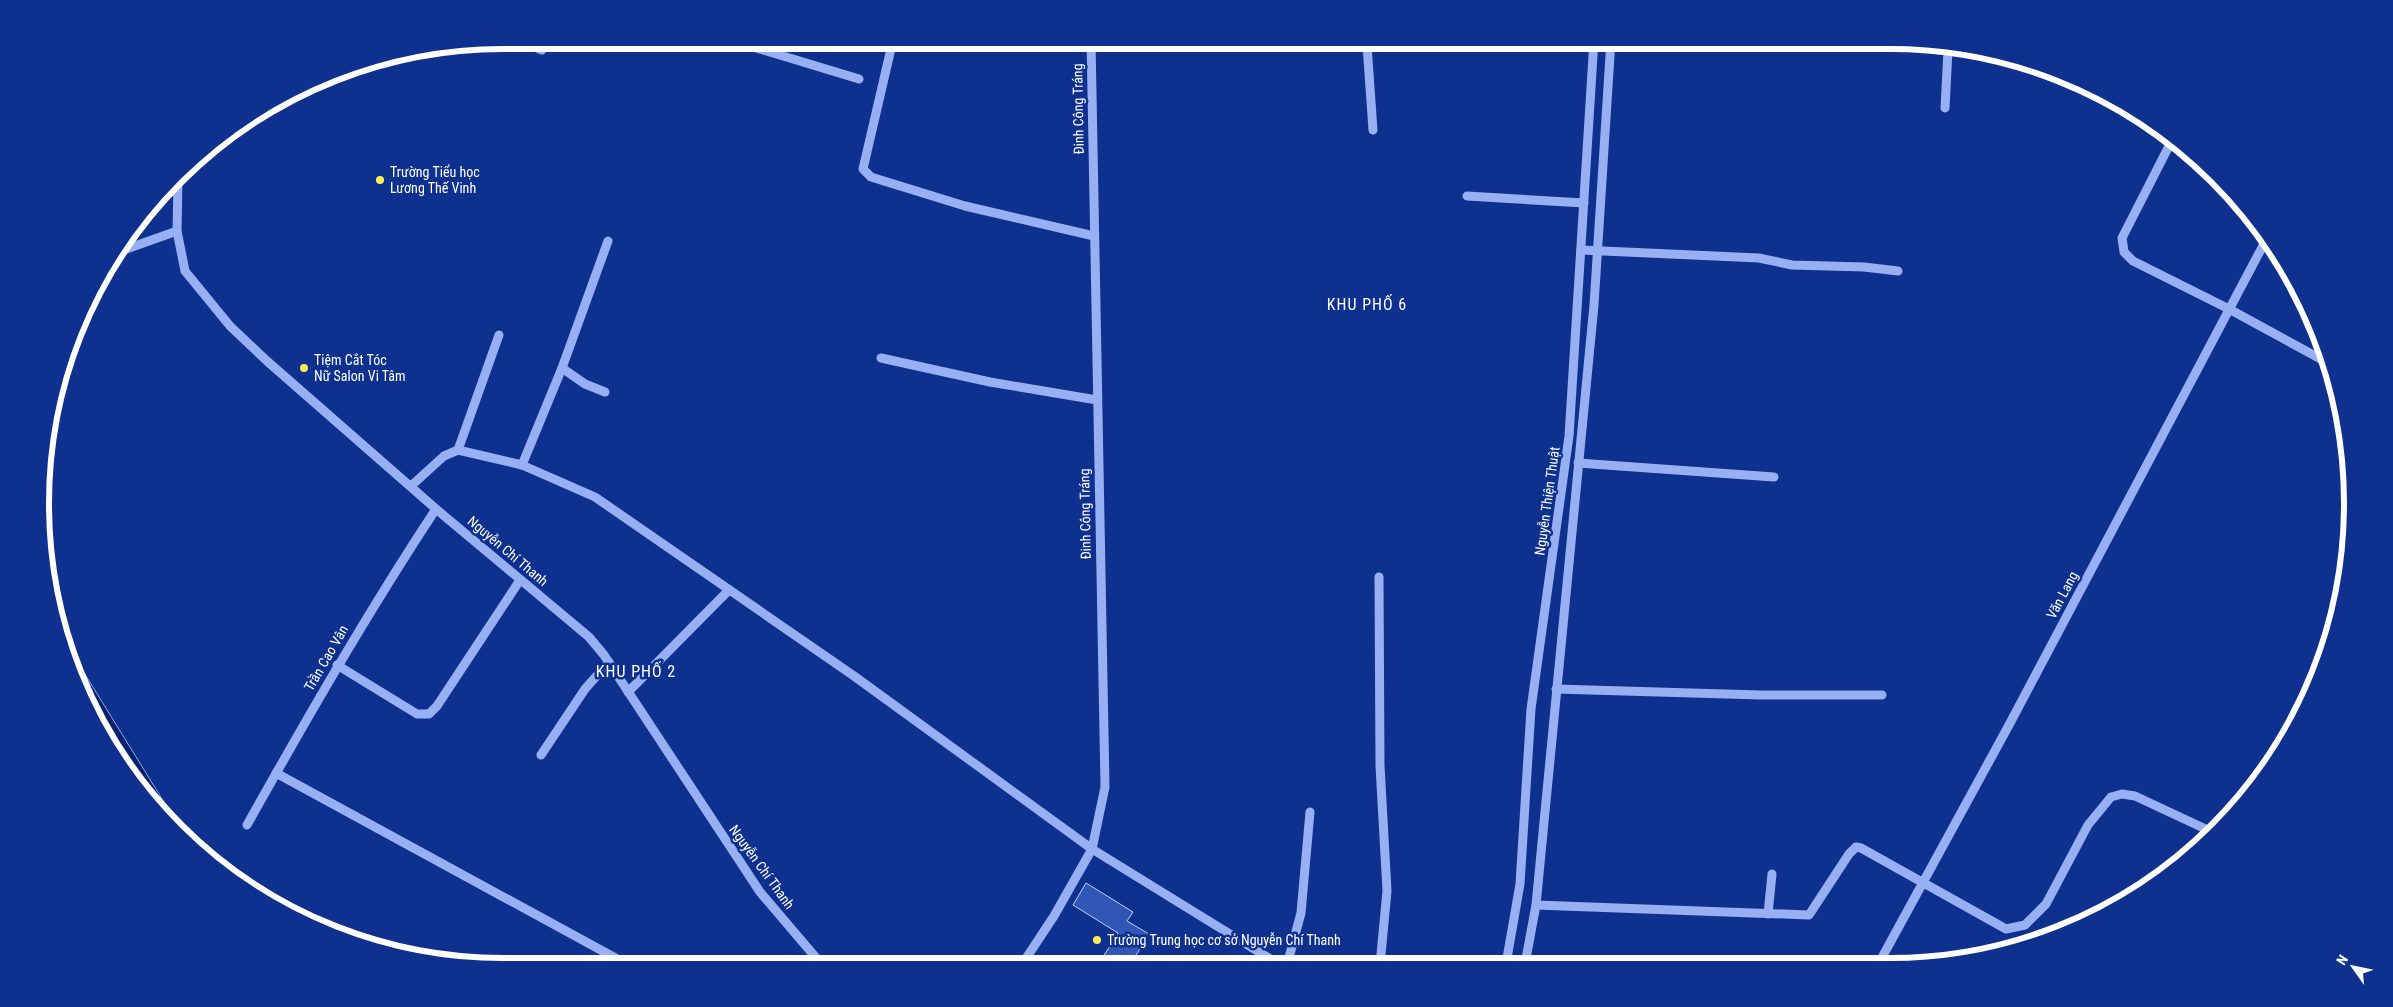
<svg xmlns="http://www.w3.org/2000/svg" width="2393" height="1007" viewBox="0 0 2393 1007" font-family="'Roboto Condensed',sans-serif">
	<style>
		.water { fill: #082169; stroke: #87a8f7 }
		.building { fill: #3256b6; stroke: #bdd0fe }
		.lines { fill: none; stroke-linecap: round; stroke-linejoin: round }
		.minor { stroke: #96b0f3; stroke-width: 9 }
		.poi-dot { fill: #ffec58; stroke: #0e308e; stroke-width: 2 }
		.labels { text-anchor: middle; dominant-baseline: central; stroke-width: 5; stroke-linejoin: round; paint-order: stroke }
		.street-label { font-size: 14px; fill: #fff; stroke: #0e308e }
		.poi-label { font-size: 14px; fill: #fff; stroke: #0e308e; text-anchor: start }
		.quarter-label { font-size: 16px; letter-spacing: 1px; fill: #fff; stroke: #0e308e }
		.rim { fill: none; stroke: #fff; stroke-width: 6 }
	</style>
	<rect width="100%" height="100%" fill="#0e308e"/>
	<path class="water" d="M62,637L167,807L210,859L118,761L75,681Z"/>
	<path class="building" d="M1086,883L1133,912L1127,921L1149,934L1130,965H1098L1118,933L1073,905Z"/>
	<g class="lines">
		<g class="minor">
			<path d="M519,40L542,50"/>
			<path d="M669,40L750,46L859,79"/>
			<path d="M893,40L863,169L871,177L965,206L1094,236"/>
			<path d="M1091,44L1367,45V40"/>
			<path d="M1367,45L1373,130"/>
			<path d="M1945,108L1948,50"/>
			<path d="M2169,146L2122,238L2124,252L2133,261L2229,309L2330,364"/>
			<path d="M178,179L177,231L185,271L230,326L267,361L436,509L589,637L604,655L760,892L823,966"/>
			<path d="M1467,196L1584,203"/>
			<path d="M1581,250L1759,258L1792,265L1864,267L1898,271"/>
			<path d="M118,252L177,231"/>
			<path d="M881,358L990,382L1097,400"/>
			<path d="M562,368L585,384L605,392"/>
			<path d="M458,450L499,335"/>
			<path d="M1578,463L1774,477"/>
			<path d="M522,465L562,368L608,241"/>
			<path d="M411,486L444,456L458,450L522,465L595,497L854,676L1092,849L1280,965"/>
			<path d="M1379,577L1380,766L1387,891L1380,965"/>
			<path d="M337,665L417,714H429L437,706L520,580"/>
			<path d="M1556,689L1760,695H1882"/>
			<path d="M628,692L729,590"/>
			<path d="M541,755L585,689L609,662"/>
			<path d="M276,773L632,967"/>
			<path d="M247,825C307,718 368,612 436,509"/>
			<path d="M1536,905L1809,915L1849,854L1856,847L1861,848L2006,929L2025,925L2046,904L2088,825L2111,797L2122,794L2135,796L2212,832"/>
			<path d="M1768,914L1772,874"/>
			<path d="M1879,963L2009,725L2267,238"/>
			<path d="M1506,964L1520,884L1531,709L1569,436L1594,40"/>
			<path d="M1525,964L1536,905L1594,305L1611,40"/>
			<path d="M1287,965L1301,913L1310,812"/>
			<path d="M1021,966L1054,916L1092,849L1105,787L1091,40"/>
		</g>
	</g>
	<g class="poi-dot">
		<circle cx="380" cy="180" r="5"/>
		<circle cx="304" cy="368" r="5"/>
		<circle cx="1097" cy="940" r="5"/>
	</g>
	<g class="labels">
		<g class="street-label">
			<text transform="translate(1078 109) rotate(-91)">Đinh Công Tráng</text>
			<text transform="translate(1547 501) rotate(-82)">Nguyễn Thiện Thuật</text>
			<text transform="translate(1085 514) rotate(-91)">Đinh Công Tráng</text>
			<text transform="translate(508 551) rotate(40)">Nguyễn Chí Thanh</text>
			<text transform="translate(2062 595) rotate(-62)">Văn Lang</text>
			<text transform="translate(326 658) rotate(-60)">Trần Cao Vân</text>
			<text transform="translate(762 867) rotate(54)">Nguyễn Chí Thanh</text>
		</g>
		<g class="poi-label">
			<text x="390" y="172">Trường Tiểu học<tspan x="390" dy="16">Lương Thế Vinh</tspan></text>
			<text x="314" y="360">Tiệm Cắt Tóc<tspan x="314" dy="16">Nữ Salon Vi Tâm</tspan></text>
			<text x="1107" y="940">Trường Trung học cơ sở Nguyễn Chí Thanh</text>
		</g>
		<g class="quarter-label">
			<text x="1367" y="304">KHU PHỐ 6</text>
			<text x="636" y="671">KHU PHỐ 2</text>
		</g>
	</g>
	<path d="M0 0H2393V1007H0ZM503 49H1890A454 454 0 0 1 2344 503V504A454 454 0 0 1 1890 958H503A454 454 0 0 1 49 504V503A454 454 0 0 1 503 49Z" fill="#0e308e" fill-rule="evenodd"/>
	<path class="rim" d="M503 49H1890A454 454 0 0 1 2344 503V504A454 454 0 0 1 1890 958H503A454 454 0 0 1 49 504V503A454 454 0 0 1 503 49Z"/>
	<g transform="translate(2353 967) rotate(303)" stroke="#0e308e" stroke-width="4" paint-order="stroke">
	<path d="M0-4L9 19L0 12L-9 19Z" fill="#ffffff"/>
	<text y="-8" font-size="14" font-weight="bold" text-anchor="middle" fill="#ffffff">N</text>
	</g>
</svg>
